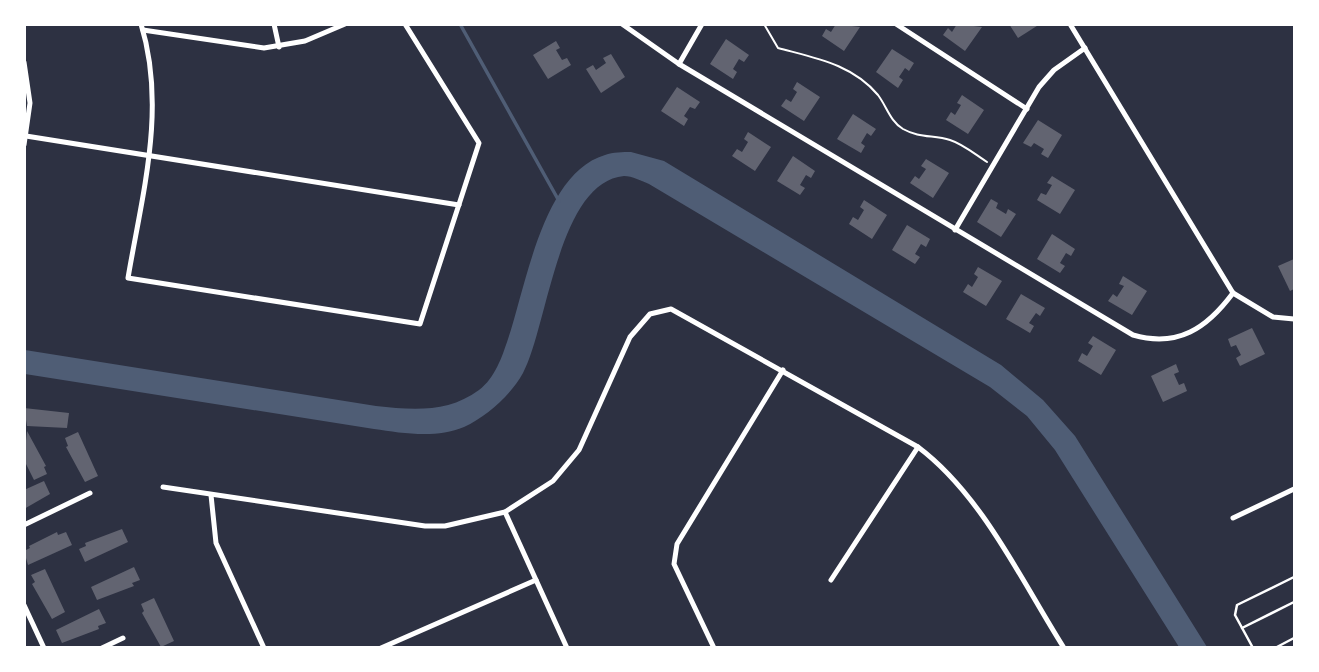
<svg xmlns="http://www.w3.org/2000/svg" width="1319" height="672" viewBox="0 0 1319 672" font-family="'Titillium Web',sans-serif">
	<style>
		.water { fill: #4f5d75 }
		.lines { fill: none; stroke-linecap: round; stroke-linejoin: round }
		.stream { stroke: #4f5d75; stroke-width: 3.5 }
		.building { fill: #626471 }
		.path { stroke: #fff; stroke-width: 2 }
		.service { stroke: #fff; stroke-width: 2.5 }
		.minor { stroke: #fff; stroke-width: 5 }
	</style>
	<rect width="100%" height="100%" fill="#2d3142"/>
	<path class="water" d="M631,152L664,161L1001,365L1043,400L1075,436L1207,647H1179L1055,450L1027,416L990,387L649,184C642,181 632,176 624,176C558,182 548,326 523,373C510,396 487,416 464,427C436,439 402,433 374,429L25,374V350L376,406C413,410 448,413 479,390C495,378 502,357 508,339C526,286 543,173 605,155C613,152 623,152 631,152Z"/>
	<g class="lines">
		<path class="stream" d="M460,24L559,201"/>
	</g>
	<g class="building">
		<path d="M836,24L860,27L844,51L822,36L826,29L831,32Z"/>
		<path d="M957,24L982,27L965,51L943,35L948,28L952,32Z"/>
		<path d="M1009,24H1040L1018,38Z"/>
		<path d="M726,39L749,55L744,62L739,59L733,69L737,72L733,79L710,64Z"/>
		<path d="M556,41L560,48L556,50L562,60L567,58L571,65L548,79L533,55Z"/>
		<path d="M892,49L914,63L909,71L905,68L899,77L903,80L898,88L876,72Z"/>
		<path d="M611,54L625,77L601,93L586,69L593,65L596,70L606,63L603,58Z"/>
		<path d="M797,82L820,97L804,121L781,106L786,99L791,102L797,92L793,89Z"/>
		<path d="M677,87L700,102L695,109L690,107L684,116L688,119L684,126L661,111Z"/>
		<path d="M962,95L984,110L968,134L946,120L951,112L955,115L961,105L957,103Z"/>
		<path d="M853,114L876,129L871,136L867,133L861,143L865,146L861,153L837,139Z"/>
		<path d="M1038,120L1062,135L1048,158L1041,154L1044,149L1034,143L1031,147L1023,143Z"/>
		<path d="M748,132L771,147L755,171L732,156L737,149L742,152L748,142L744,139Z"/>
		<path d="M793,156L815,171L811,178L806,175L800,185L805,188L800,195L777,181Z"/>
		<path d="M926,159L949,173L933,198L910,183L915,176L919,179L926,169L921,166Z"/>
		<path d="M1052,176L1075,190L1060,214L1037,200L1041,193L1046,195L1052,185L1047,183Z"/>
		<path d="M991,199L998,203L996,208L1006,214L1008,209L1016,214L1001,237L977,222Z"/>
		<path d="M864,200L887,215L872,239L849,224L853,217L858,220L864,210L860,207Z"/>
		<path d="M907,225L930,239L926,247L921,244L915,254L920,257L915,264L892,250Z"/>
		<path d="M1052,234L1075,249L1071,256L1066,253L1060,263L1065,266L1060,273L1037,259Z"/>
		<path d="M1294,259V289L1290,291L1278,266Z"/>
		<path d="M978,267L1002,281L986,306L963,292L968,284L972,287L978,277L974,274Z"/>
		<path d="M1123,276L1147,291L1132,315L1108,301L1113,294L1117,297L1124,286L1119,284Z"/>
		<path d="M1021,294L1045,308L1040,316L1036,313L1029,323L1034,326L1030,333L1006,319Z"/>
		<path d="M1252,328L1265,354L1240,366L1236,358L1241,355L1236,345L1231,347L1228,339Z"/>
		<path d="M1093,336L1116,350L1101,375L1078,361L1082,353L1087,356L1093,346L1088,343Z"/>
		<path d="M1176,364L1179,372L1174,374L1179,385L1184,383L1187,391L1163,402L1151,376Z"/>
		<path d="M24,408L69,413L67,428L27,426Z"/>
		<path d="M27,431L46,466L44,467L47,474L34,480L24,460Z"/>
		<path d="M78,432L98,476L85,482L66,447L68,446L65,438Z"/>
		<path d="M44,481L50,494L24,509V490Z"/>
		<path d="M122,529L128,542L85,562L79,549L86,546L85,543Z"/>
		<path d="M57,532L58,535L66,532L72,545L28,565L24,551L30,548L29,546Z"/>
		<path d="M134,567L140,580L132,583L134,586L97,600L91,587Z"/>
		<path d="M45,569L65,612L52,619L32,584L35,582L31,575Z"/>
		<path d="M154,598L174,641L161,647L142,613L144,611L141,604Z"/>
		<path d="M99,609L106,623L98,626L99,629L62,643L56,630Z"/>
	</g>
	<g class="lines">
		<path class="path" d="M764,24L778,48C815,58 852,64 878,95C887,107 890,121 903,129C919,138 934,135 950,140C963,144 976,155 987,162"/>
		<g class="service">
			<path d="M1242,628L1294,602"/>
			<path d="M1253,648L1235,615L1237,605L1294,577"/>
			<path d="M1275,648L1294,638"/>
		</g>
		<g class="minor">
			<path d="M141,24C167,108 142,195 128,278L420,324L479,143L405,24"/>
			<path d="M274,24L279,47"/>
			<path d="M622,24L679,64L1133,335C1178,348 1207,328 1233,293"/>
			<path d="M896,24L1027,109"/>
			<path d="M1070,24L1233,293"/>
			<path d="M143,30L264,48L305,41L345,24"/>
			<path d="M24,62L30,103L24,145"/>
			<path d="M679,64L702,24"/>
			<path d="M26,136L459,205"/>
			<path d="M955,230L1039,87L1054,70L1085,48"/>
			<path d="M1233,293L1273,317L1294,319"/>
			<path d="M163,487L425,526H445L505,512L553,481L579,450L630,337L650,314L671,309L918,447C982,495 1021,580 1064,648"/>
			<path d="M211,495L216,543L264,648"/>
			<path d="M505,512L567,648"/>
			<path d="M1233,518L1294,489"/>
			<path d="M24,525L90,493"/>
			<path d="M831,580L918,447"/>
			<path d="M24,605L44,648"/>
			<path d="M102,648L123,638"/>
			<path d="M381,648L536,580"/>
			<path d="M714,648L674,564L677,544L783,370"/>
		</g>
	</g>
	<rect width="1319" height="672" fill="none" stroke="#ffffff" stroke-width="52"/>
</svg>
